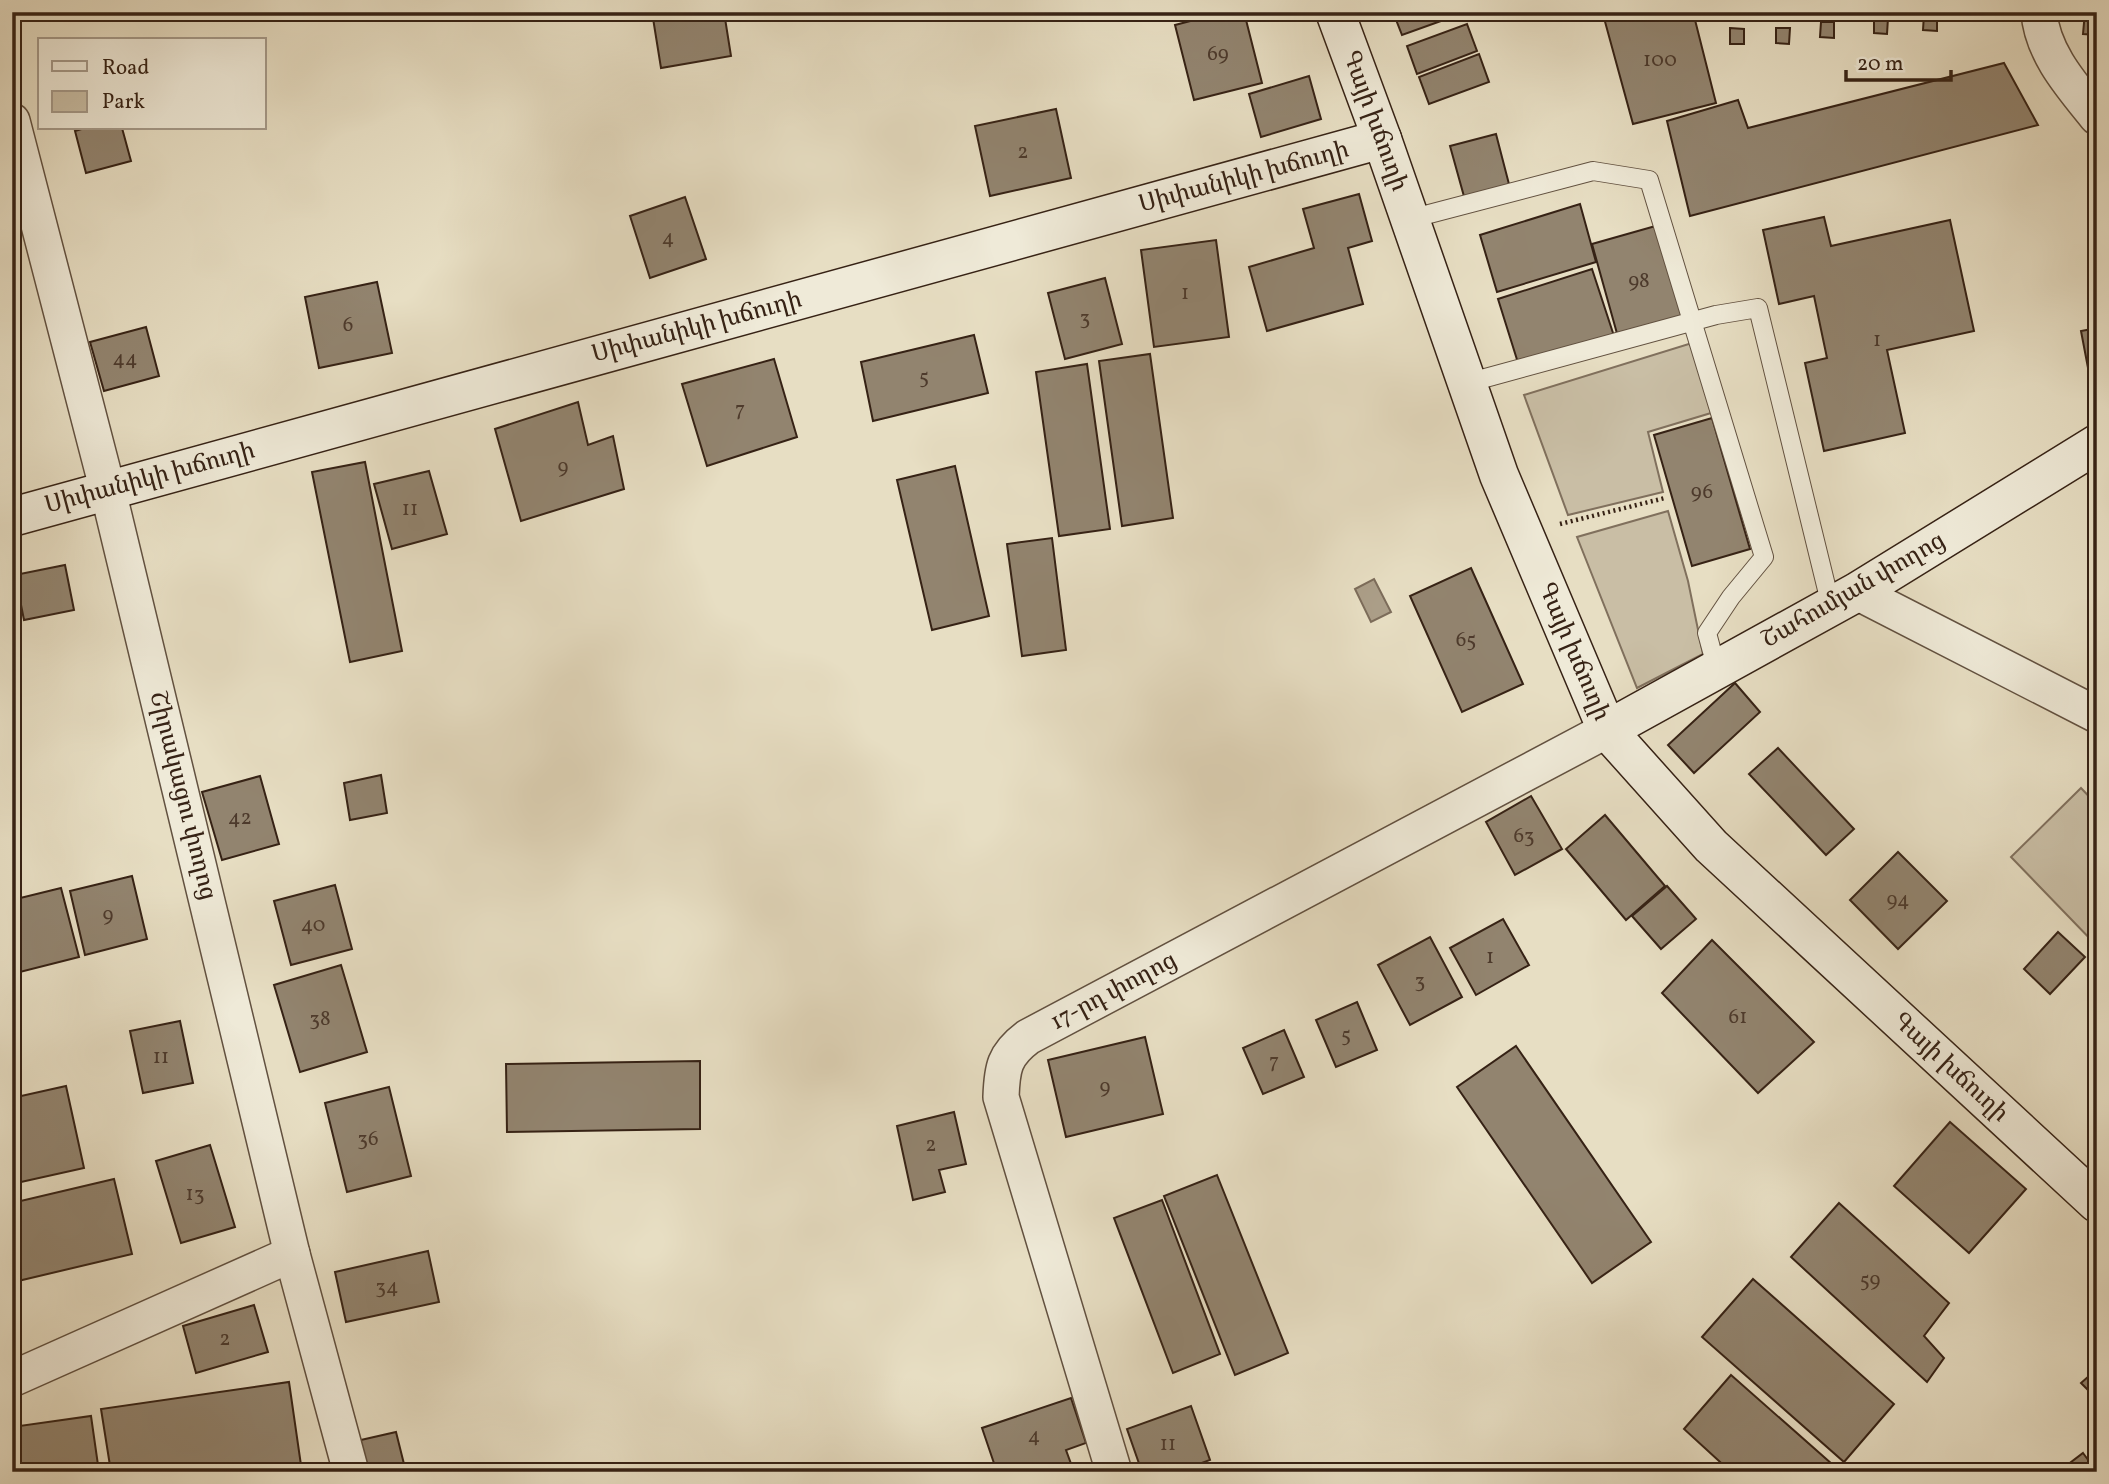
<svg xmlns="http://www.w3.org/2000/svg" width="2109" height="1484" viewBox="0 0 2109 1484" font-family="Vollkorn,'Noto Serif Armenian',serif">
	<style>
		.green { fill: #c9bea5; stroke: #80705d; stroke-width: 2 }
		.water { fill: #ab9e88; stroke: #7c6c5a; stroke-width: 2 }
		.building { fill: #92846f; stroke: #362215; stroke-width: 2 }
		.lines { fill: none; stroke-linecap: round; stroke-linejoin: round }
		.lane-casing { stroke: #625140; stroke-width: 20 }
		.street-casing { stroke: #625140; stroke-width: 38 }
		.secondary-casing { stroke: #362215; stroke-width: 41 }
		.path { stroke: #362215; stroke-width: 4.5; stroke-dasharray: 2 3.5; stroke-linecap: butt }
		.lane { stroke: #efead8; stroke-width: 18 }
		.street { stroke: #efead8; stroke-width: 35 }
		.secondary { stroke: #efead8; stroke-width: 38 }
		.labels { text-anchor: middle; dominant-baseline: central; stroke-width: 5; stroke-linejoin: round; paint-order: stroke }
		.number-label { font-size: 21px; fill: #4d3a2c }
		.street-label { font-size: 24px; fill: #362215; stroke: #efead8 }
	</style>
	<rect width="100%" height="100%" fill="#e7dec3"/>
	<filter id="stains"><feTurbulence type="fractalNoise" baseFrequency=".00286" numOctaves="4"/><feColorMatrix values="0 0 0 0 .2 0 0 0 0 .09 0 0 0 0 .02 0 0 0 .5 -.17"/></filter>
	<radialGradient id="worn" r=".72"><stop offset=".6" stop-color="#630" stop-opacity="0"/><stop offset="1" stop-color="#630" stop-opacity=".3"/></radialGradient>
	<g class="green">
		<path d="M1692,343L1711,413L1648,432L1663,492L1568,515L1524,395Z"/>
		<path d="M1668,511L1688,581L1703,654L1637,688L1577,537Z"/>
		<path d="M2081,788L2097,805V946L2011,857Z"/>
	</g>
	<path class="water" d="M1374,579L1391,612L1371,622L1355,589Z"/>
	<g class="building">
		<path d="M652,12H724L731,56L661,68Z"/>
		<path d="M1225,12H1244L1262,83L1194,100L1175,25Z"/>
		<path d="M1393,12H1466L1402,35Z"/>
		<path d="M1625,12H1693L1716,103L1633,124L1604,18Z"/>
		<path d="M2085,12H2097V35L2083,34Z"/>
		<path d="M1924,14L1937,15V31L1923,30Z"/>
		<path d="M1874,17L1888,18L1887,34L1874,33Z"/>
		<path d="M1821,22H1834V38L1820,37Z"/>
		<path d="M1467,24L1477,51L1417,74L1407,46Z"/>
		<path d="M1730,28L1744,29V44H1730Z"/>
		<path d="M1776,28H1790L1789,44L1776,43Z"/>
		<path d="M1479,54L1489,82L1429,104L1419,77Z"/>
		<path d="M2004,63L2038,125L1690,216L1667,121L1738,100L1748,128Z"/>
		<path d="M1309,76L1321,119L1261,137L1249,94Z"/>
		<path d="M1056,109L1071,178L990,196L975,126Z"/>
		<path d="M85,128H122L131,161L86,173L75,131Z"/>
		<path d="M1496,134L1510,188L1465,200L1450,146Z"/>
		<path d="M1359,194L1372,241L1348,248L1363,304L1267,331L1249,267L1314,248L1303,209Z"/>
		<path d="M685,197L706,259L650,278L630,216Z"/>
		<path d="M1580,204L1596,262L1497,292L1480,235Z"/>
		<path d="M1824,217L1831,246L1950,220L1974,331L1887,350L1905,433L1824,451L1805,363L1827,358L1814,296L1779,304L1763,230Z"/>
		<path d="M1659,225L1685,318L1618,337L1592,244Z"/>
		<path d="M1216,240L1229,337L1154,347L1141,250Z"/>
		<path d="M1592,269L1614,336L1519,366L1498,299Z"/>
		<path d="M1105,278L1122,344L1065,359L1048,293Z"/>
		<path d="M377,282L392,353L319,368L305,297Z"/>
		<path d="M146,327L159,376L104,391L90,342Z"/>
		<path d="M2097,328V367L2088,368L2081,331Z"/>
		<path d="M974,335L988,393L873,421L861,362Z"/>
		<path d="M1150,354L1173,518L1122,526L1099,361Z"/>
		<path d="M774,359L797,437L707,466L682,384Z"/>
		<path d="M1087,364L1110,529L1059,536L1036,372Z"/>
		<path d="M578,402L588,445L613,436L624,489L521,521L495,429Z"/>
		<path d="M1712,418L1750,549L1692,566L1654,435Z"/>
		<path d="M365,462L402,651L350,662L312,472Z"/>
		<path d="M955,466L989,616L932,630L897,480Z"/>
		<path d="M429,471L447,534L392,549L374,484Z"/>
		<path d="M1052,538L1066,650L1022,656L1007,544Z"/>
		<path d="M65,565L74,610L24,620L15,575Z"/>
		<path d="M1471,568L1523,684L1462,712L1410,596Z"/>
		<path d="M1735,683L1760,712L1694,773L1668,745Z"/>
		<path d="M1778,748L1854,829L1826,855L1749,774Z"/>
		<path d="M381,775L387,813L350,820L344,783Z"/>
		<path d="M260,776L279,844L222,860L202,792Z"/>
		<path d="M1531,796L1562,849L1515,875L1486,822Z"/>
		<path d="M1605,815L1665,886L1626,920L1566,849Z"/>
		<path d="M1898,852L1947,901L1898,949L1850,900Z"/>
		<path d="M132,876L147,939L85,955L70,891Z"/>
		<path d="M335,885L352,949L291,965L274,901Z"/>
		<path d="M1667,886L1696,919L1661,949L1632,916Z"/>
		<path d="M61,888L79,957L12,974V900Z"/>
		<path d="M1503,919L1529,965L1476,995L1450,948Z"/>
		<path d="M2058,932L2085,957L2050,994L2024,969Z"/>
		<path d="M1430,937L1462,997L1410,1025L1378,965Z"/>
		<path d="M1712,940L1814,1042L1758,1093L1662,993Z"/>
		<path d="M341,965L367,1052L300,1072L274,985Z"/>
		<path d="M1357,1002L1377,1050L1336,1067L1316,1020Z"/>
		<path d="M180,1021L193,1083L143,1093L130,1031Z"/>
		<path d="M1284,1030L1304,1077L1263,1094L1243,1048Z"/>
		<path d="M1145,1037L1163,1114L1066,1137L1048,1060Z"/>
		<path d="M1516,1046L1651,1242L1592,1283L1457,1087Z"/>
		<path d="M700,1061V1129L507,1132L506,1064Z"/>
		<path d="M66,1086L84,1168L12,1184V1098Z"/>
		<path d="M389,1087L411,1176L347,1192L325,1103Z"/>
		<path d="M954,1112L966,1164L939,1170L945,1192L913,1200L897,1126Z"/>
		<path d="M1950,1122L2026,1189L1969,1253L1894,1186Z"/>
		<path d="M210,1145L235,1227L181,1243L156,1161Z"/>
		<path d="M1217,1175L1288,1353L1235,1375L1164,1196Z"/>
		<path d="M114,1179L132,1254L18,1281L12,1257V1203Z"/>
		<path d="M1162,1200L1220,1354L1173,1373L1114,1218Z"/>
		<path d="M1839,1203L1949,1303L1924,1336L1944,1358L1927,1382L1791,1257Z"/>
		<path d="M428,1251L439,1302L346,1322L335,1272Z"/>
		<path d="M1753,1279L1894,1404L1844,1462L1702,1337Z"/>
		<path d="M254,1305L268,1352L196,1373L183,1326Z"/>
		<path d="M2097,1369V1399L2081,1383Z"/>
		<path d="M1731,1375L1841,1472H1731L1684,1429Z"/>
		<path d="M289,1382L302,1472H111L101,1409Z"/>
		<path d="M1071,1398L1086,1443L1066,1450L1074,1472H997L982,1428Z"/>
		<path d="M1191,1406L1210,1460L1177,1472H1142L1127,1429Z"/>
		<path d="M91,1416L99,1472H12V1427Z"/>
		<path d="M396,1432L406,1472H360L352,1442Z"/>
		<path d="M2083,1453L2097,1472H2058Z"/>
	</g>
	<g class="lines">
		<defs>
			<g id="lane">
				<path d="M1410,219L1593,171L1649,180L1764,557L1731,597L1707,633L1717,670"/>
				<path d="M1467,383L1716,315L1758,308L1831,606"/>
			</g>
			<g id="street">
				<path d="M2039,12C2042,53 2072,86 2097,117"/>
				<path d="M12,121L108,491L292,1254L351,1472"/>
				<path d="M1857,592L2097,715"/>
				<path d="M12,1379L292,1254"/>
				<path d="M1114,1472L1001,1097C1002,1068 1004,1055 1028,1037L1607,730"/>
			</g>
			<g id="secondary">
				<path d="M1335,12L1382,139L1499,475L1607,730L1711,846L2097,1203"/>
				<path d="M12,517L1382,139"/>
				<path d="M1607,730L1857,592L2097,444"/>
			</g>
		</defs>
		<use href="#lane" class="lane-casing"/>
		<use href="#street" class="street-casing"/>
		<use href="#secondary" class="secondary-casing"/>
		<path class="path" d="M1560,524L1665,498"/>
		<use href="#lane" class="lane"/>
		<use href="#street" class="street"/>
		<use href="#secondary" class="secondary"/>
	</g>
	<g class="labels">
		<g class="number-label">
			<text x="1218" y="54">69</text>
			<text x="1660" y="60">100</text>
			<text x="1023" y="152">2</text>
			<text x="668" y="238">4</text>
			<text x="1639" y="281">98</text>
			<text x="1185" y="293">1</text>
			<text x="1085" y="318">3</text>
			<text x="348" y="325">6</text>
			<text x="1877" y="340">1</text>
			<text x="125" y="359">44</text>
			<text x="924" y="377">5</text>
			<text x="740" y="410">7</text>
			<text x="563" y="467">9</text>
			<text x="1702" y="492">96</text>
			<text x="410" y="509">11</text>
			<text x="1466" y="640">65</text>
			<text x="240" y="818">42</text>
			<text x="1524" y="836">63</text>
			<text x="1898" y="900">94</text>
			<text x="108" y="915">9</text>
			<text x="313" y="925">40</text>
			<text x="1490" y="957">1</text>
			<text x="1420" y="981">3</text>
			<text x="1738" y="1017">61</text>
			<text x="320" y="1019">38</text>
			<text x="1346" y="1035">5</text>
			<text x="161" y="1057">11</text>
			<text x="1274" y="1062">7</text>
			<text x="1105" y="1087">9</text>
			<text x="368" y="1139">36</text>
			<text x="931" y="1145">2</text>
			<text x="195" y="1194">13</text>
			<text x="1870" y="1280">59</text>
			<text x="387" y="1287">34</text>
			<text x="225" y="1339">2</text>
			<text x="1034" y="1436">4</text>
			<text x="1168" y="1444">11</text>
		</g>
		<g class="street-label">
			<text transform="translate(1374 121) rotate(70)">Գայի խճուղի</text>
			<text transform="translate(1244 178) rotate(-15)">Սիփանիկի խճուղի</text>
			<text transform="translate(697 328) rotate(-15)">Սիփանիկի խճուղի</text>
			<text transform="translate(150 479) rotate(-15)">Սիփանիկի խճուղի</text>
			<text transform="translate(1854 591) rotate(-30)">Շահումյան փողոց</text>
			<text transform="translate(1573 652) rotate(67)">Գայի խճուղի</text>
			<text transform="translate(182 796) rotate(76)">Շիրակացու փողոց</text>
			<text transform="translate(1114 992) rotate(-28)">17-րդ փողոց</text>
			<text transform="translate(1950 1068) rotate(43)">Գայի խճուղի</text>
		</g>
	</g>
	<rect width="2109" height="1484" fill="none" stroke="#e7dec3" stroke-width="42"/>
	<rect x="14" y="14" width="2081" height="1456" fill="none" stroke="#362215" stroke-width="3.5"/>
	<rect x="21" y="21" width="2067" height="1442" fill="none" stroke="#362215" stroke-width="2"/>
	<rect x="38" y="38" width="228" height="91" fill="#efead8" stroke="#a59a8a" stroke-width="2"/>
	<rect x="52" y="61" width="35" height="10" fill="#efead8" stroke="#a59a8a" stroke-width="2"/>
	<text x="102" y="74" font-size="21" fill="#362215">Road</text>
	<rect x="52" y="91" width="35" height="21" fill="#c9bea5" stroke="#a59a8a" stroke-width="2"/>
	<text x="102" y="108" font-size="21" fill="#362215">Park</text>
	<path d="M1846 70v10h105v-10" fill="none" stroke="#362215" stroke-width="3.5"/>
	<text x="1857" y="70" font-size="21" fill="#362215" stroke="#efead8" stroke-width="5" paint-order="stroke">20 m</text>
	<rect width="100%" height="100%" filter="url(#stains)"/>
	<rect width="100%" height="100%" fill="url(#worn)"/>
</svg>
